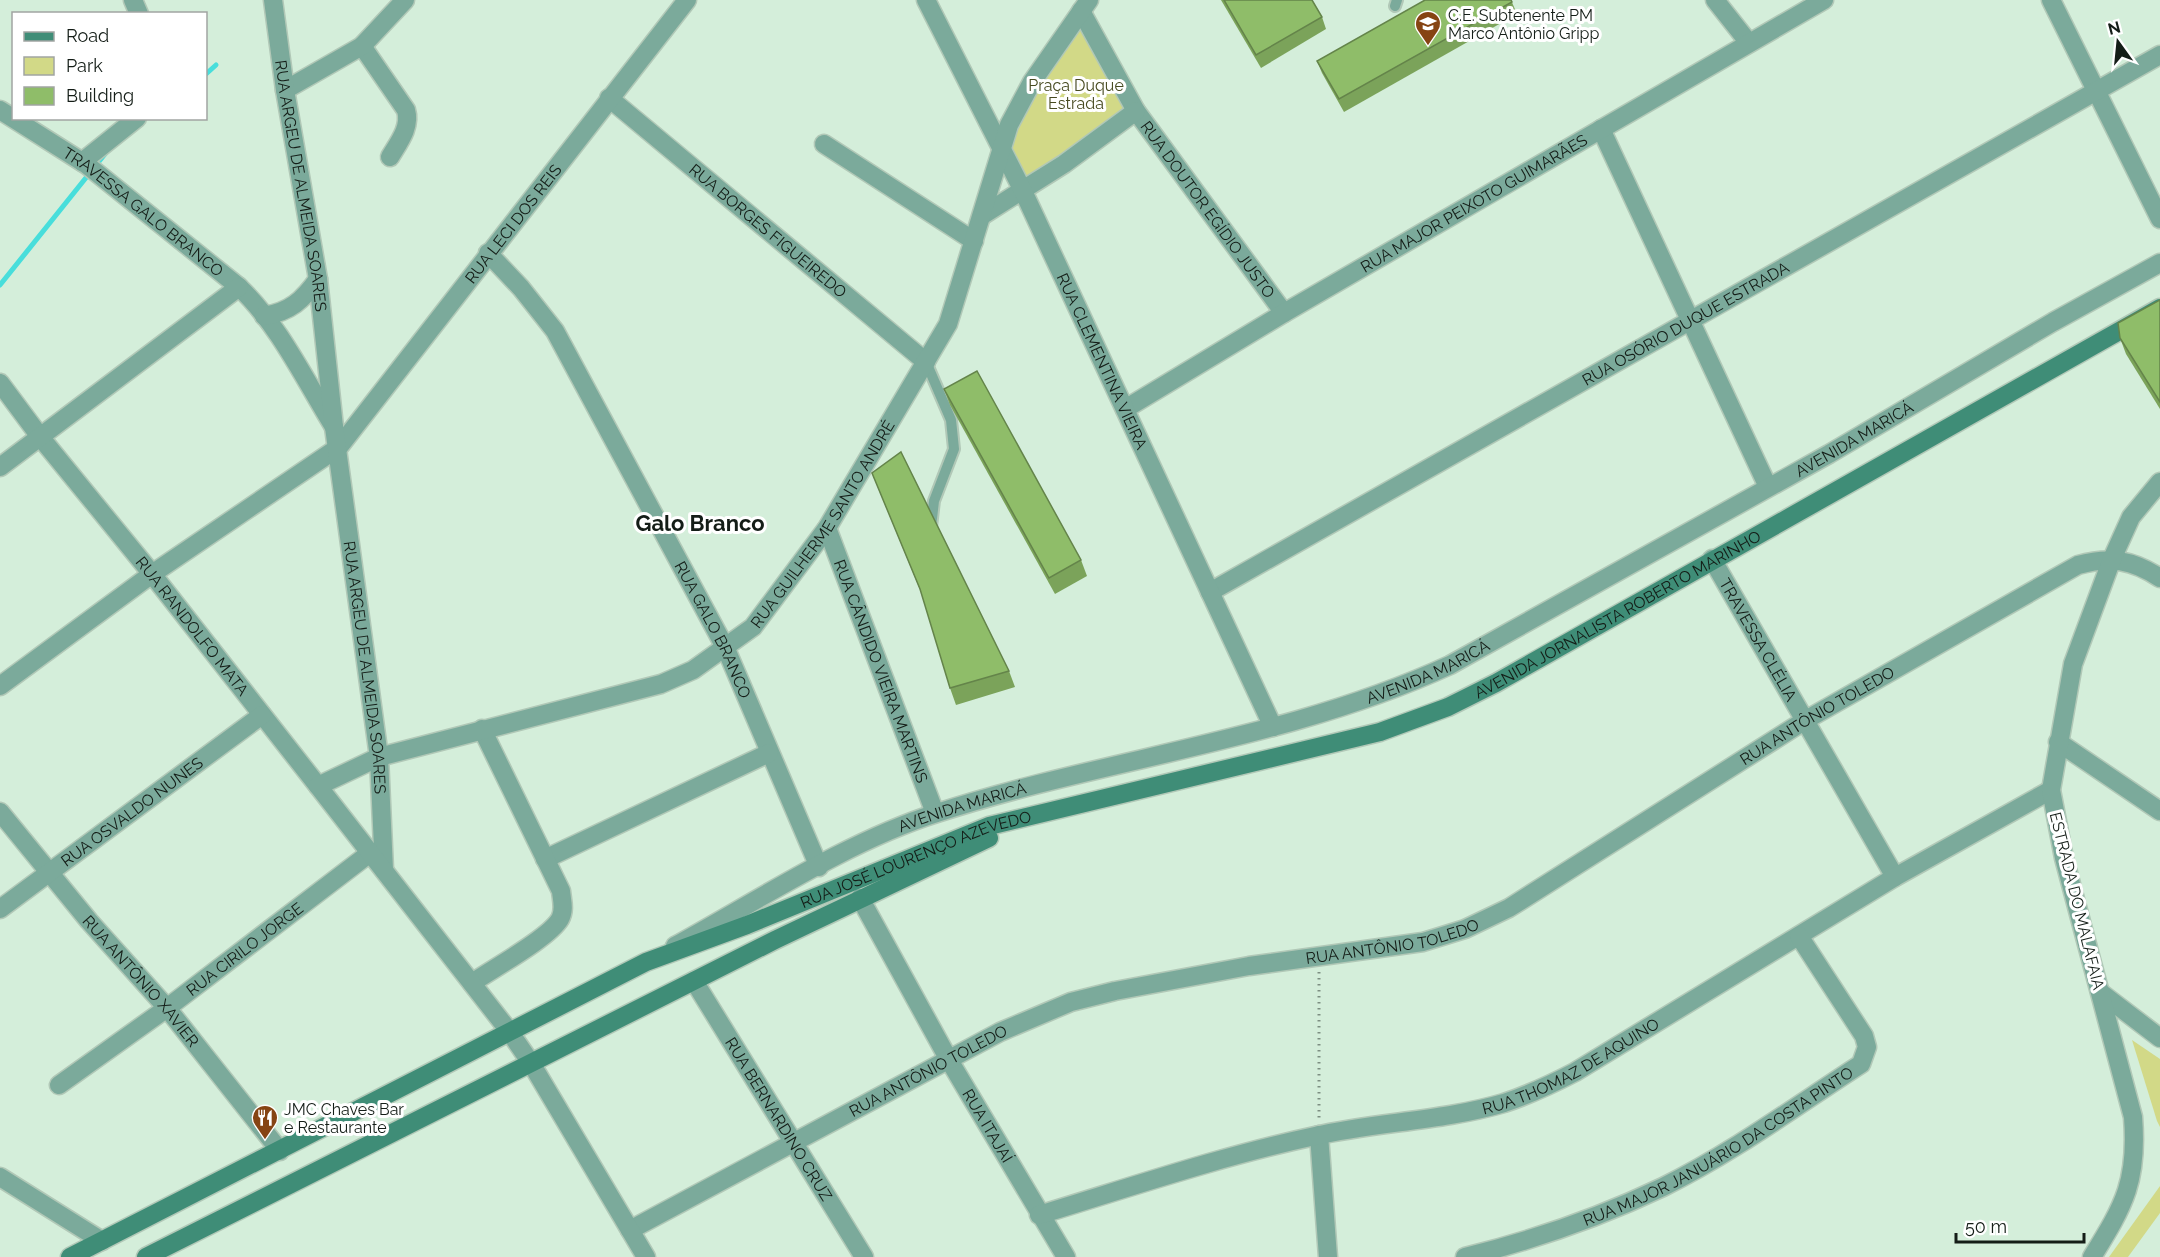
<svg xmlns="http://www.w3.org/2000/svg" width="2160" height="1257" viewBox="0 0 2160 1257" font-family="Raleway,sans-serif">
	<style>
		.green { fill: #d2d987 }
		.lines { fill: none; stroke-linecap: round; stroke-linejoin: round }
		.stream { stroke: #48dedb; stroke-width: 5 }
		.service-casing { stroke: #b1c8b7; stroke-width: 14 }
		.minor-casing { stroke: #b1c8b7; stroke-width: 21 }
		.tertiary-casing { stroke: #b1c8b7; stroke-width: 21 }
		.secondary-casing { stroke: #b1c8b7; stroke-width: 21 }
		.path { stroke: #7c8e81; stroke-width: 3; stroke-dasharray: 1.5 4.5; stroke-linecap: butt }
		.service { stroke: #7baa9b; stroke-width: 10 }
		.minor { stroke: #7baa9b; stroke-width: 18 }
		.tertiary { stroke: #7baa9b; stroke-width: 18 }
		.secondary { stroke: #3f8d77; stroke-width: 18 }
		.wall { fill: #7ba35a }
		.building { fill: #8fbd69; stroke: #64844a; stroke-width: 1.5 }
		.labels { text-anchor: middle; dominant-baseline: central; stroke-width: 6; stroke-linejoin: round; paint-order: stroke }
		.poi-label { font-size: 16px; fill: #141d17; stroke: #fff; text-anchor: start }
		.park-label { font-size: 16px; fill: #474a20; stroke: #fff }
		.street-label { font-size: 16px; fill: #141d17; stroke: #fff }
		.district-label { font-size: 22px; font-weight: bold; fill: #141d17; stroke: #fff }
	</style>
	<rect width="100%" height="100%" fill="#d4eeda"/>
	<g class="green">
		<path d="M1081,11L1133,107L1023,191L1007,131Z"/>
		<path d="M2132,1040L2160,1059V1127L2157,1121Z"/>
		<path d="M2160,1186V1213L2128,1257H2109Z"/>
	</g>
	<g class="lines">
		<g class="stream">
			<path d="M206,74L216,65"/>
			<path d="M0,285L105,154"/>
		</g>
		<defs>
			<g id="service">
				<path d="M1395,6L1397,0"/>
				<path d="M926,362L951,420L954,449L934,501L931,527"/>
			</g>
			<g id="minor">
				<path d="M133,0L139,14"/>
				<path d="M1715,0L1749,43"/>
				<path d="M2051,0L2160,219"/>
				<path id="s1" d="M1081,11L1136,111L1284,313"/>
				<path d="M362,46L406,110C411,127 399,142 390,157"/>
				<path d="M285,90L362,46L405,0"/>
				<path id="s2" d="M609,98L926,362"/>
				<path id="s3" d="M0,110L87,165L239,287C279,325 305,380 334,427"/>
				<path d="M1601,129L1768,487"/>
				<path d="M824,144L974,241"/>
				<path d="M82,162L137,118"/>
				<path d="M983,215L1064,164L1136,111"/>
				<path id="s4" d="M488,253L521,288L555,331L726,649L819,867"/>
				<path d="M264,316C290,312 303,300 318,279"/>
				<path id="s5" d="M0,383L41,438L152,574L318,786"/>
				<path id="s6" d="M1125,409L1284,313L1824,0"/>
				<path d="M0,467L239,287"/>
				<path id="s7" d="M827,528L935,813"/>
				<path id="s8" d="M1712,559L1895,877"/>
				<path id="s9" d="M1210,592L2160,55"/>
				<path id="s10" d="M0,686L152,574L339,447L687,0"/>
				<path d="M2058,742L2160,811"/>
				<path id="s11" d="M0,812L89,921L167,1008L280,1151"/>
				<path d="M545,859L769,753"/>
				<path id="s12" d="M860,898L949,1060L1066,1257"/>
				<path id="s13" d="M0,909L262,715"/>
				<path id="s14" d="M694,981L864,1257"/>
				<path d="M472,983C492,969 549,938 560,919C565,910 562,901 561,891L482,729"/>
				<path d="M2101,993L2160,1038"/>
				<path id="s15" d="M59,1085L167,1008L370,853"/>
				<path d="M1319,1135L1328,1257"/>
				<path d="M0,1177L102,1241"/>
				<path id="s16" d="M1039,1215C1131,1187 1222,1156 1315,1136C1377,1122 1443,1121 1504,1103C1528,1095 1552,1084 1575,1072L1895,877L2051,790"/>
				<path id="s17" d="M630,1230L1000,1032L1071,1002L1115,991L1249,966L1423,942L1465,929L1509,908L1804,721L2078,565C2110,556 2133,560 2160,578"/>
				<path id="s18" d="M1465,1257C1534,1240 1598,1218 1663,1187C1732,1153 1796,1106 1861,1064L1867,1047L1864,1036L1799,936"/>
				<path d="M2092,1257C2125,1204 2138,1180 2133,1117L2064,858L2051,790L2073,664L2112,559L2131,517L2160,482"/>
			</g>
			<g id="tertiary">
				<path id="s19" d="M273,0L285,90L318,279L334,427L379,757L384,870"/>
				<path id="s20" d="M926,0L1023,191L1273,727"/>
				<path id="s21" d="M675,946C757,901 848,841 937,813C1106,758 1287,740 1450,665L1829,454L2053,322L2160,263"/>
				<path id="s22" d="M646,1257L531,1063L509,1031L318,786L379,757L661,684L693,670L753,627L827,528L948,324L1009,125L1032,82L1089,0"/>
			</g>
			<g id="secondary">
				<path id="s23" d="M70,1257L646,962L747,925L989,826L1380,732L1448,707L1496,683L2160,308"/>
				<path d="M146,1257L775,940L989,838"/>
			</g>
		</defs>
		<use href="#service" class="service-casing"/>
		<use href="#minor" class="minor-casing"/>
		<use href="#tertiary" class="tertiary-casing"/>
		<use href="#secondary" class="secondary-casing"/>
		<path class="path" d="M1319,972V1118"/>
		<use href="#service" class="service"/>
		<use href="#minor" class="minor"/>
		<use href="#tertiary" class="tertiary"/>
		<use href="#secondary" class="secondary"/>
	</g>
	<g class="wall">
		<path d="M1221,0H1312L1322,17L1326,29L1261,68Z"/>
		<path d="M1511,0L1517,14L1344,112L1322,73L1317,61Z"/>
		<path d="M2160,300V409L2126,354L2120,338Z"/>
		<path d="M944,389L1081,560L1087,576L1055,594L950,405Z"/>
		<path d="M872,473L1009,671L1015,687L956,705L950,688L923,597Z"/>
	</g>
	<g class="building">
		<path d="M1224,0H1312L1322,17L1256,55Z"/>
		<path d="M1425,0H1511L1512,2L1339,99L1317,61Z"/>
		<path d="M2160,300V402L2120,338L2118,323Z"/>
		<path d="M977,371L1081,560L1049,578L944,389Z"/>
		<path d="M901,452L1009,671L950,688L920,589L872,473Z"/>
	</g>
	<defs>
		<symbol id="school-pin" viewBox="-11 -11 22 30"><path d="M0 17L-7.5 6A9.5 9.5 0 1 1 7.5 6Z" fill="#864413" stroke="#fff"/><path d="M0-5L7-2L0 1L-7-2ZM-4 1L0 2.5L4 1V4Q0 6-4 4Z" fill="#fff"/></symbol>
		<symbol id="restaurant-pin" viewBox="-11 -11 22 30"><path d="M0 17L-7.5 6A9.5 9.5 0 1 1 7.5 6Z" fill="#864413" stroke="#fff"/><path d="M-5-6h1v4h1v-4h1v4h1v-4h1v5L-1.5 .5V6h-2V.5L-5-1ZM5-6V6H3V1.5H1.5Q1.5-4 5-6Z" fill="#fff"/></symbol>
	</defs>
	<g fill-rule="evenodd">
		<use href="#school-pin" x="1413" y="9" width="30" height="40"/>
		<use href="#restaurant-pin" x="250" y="1103" width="30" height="40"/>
	</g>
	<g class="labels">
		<g class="poi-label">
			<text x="1448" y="15">C.E. Subtenente PM<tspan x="1448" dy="18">Marco Antônio Gripp</tspan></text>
			<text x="284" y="1109">JMC Chaves Bar<tspan x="284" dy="18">e Restaurante</tspan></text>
		</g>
		<g class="park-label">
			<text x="1076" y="85">Praça Duque<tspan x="1076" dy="18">Estrada</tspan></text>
		</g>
		<g class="street-label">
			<text stroke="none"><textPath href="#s19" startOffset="188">RUA ARGEU DE ALMEIDA SOARES</textPath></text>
			<text stroke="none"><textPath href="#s6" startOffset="405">RUA MAJOR PEIXOTO GUIMARÃES</textPath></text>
			<text stroke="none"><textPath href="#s1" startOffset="236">RUA DOUTOR EGÍDIO JUSTO</textPath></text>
			<text stroke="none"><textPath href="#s3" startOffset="176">TRAVESSA GALO BRANCO</textPath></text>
			<text stroke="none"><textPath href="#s10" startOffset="698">RUA LECI DOS REIS</textPath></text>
			<text stroke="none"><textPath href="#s2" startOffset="207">RUA BORGES FIGUEIREDO</textPath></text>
			<text stroke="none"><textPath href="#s9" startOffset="546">RUA OSÓRIO DUQUE ESTRADA</textPath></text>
			<text stroke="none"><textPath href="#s20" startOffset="402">RUA CLEMENTINA VIEIRA</textPath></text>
			<text stroke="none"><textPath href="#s21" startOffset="1292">AVENIDA MARICÁ</textPath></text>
			<text stroke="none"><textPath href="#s22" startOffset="1167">RUA GUILHERME SANTO ANDRÉ</textPath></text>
			<text stroke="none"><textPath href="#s23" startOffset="1684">AVENIDA JORNALISTA ROBERTO MARINHO</textPath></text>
			<text stroke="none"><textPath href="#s5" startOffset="310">RUA RANDOLFO MATA</textPath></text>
			<text stroke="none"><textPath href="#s4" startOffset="441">RUA GALO BRANCO</textPath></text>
			<text stroke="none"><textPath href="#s8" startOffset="93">TRAVESSA CLÉLIA</textPath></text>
			<text stroke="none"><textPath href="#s19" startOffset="674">RUA ARGEU DE ALMEIDA SOARES</textPath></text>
			<text stroke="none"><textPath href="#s7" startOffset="153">RUA CÂNDIDO VIEIRA MARTINS</textPath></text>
			<text stroke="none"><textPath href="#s21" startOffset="806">AVENIDA MARICÁ</textPath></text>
			<text stroke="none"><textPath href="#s17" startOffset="1310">RUA ANTÔNIO TOLEDO</textPath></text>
			<text stroke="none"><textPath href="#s21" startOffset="320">AVENIDA MARICÁ</textPath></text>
			<text stroke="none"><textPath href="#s13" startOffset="164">RUA OSVALDO NUNES</textPath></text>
			<text stroke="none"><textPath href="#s23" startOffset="936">RUA JOSÉ LOURENÇO AZEVEDO</textPath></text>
			<text transform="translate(2077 901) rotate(76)">ESTRADA DO MALAFAIA</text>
			<text stroke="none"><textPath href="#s17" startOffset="824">RUA ANTÔNIO TOLEDO</textPath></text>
			<text stroke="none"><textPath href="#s15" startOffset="230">RUA CIRILO JORGE</textPath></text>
			<text stroke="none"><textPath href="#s11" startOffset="220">RUA ANTÔNIO XAVIER</textPath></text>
			<text stroke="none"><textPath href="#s16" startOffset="555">RUA THOMAZ DE AQUINO</textPath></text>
			<text stroke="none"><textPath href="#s17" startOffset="338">RUA ANTÔNIO TOLEDO</textPath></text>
			<text stroke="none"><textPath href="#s14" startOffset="162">RUA BERNARDINO CRUZ</textPath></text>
			<text stroke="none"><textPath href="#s12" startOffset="261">RUA ITAJAÍ</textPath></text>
			<text stroke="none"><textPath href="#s18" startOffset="278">RUA MAJOR JANUÁRIO DA COSTA PINTO</textPath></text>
		</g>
		<g class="district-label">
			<text x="700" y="523">Galo Branco</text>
		</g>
	</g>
	<rect x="12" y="12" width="195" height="108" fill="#ffffff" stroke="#a1a5a2" stroke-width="1.5"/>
	<rect x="24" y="32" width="30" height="9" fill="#3f8d77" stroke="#a1a5a2" stroke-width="1.5"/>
	<text x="66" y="42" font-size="18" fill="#141d17">Road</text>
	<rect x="24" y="57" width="30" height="18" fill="#d2d987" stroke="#a1a5a2" stroke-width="1.5"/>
	<text x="66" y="72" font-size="18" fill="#141d17">Park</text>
	<rect x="24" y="87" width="30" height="18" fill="#8fbd69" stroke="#a1a5a2" stroke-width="1.5"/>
	<text x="66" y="102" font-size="18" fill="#141d17">Building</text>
	<g transform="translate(2118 42) rotate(345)" stroke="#ffffff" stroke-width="4.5" paint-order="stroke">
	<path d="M0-4.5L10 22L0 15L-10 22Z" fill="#141d17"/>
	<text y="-9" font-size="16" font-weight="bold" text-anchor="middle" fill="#141d17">N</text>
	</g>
	<path d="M1956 1233v9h128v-9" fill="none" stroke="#141d17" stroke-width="3"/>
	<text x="1965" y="1233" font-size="18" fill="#141d17" stroke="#ffffff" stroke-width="4.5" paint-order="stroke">50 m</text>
</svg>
